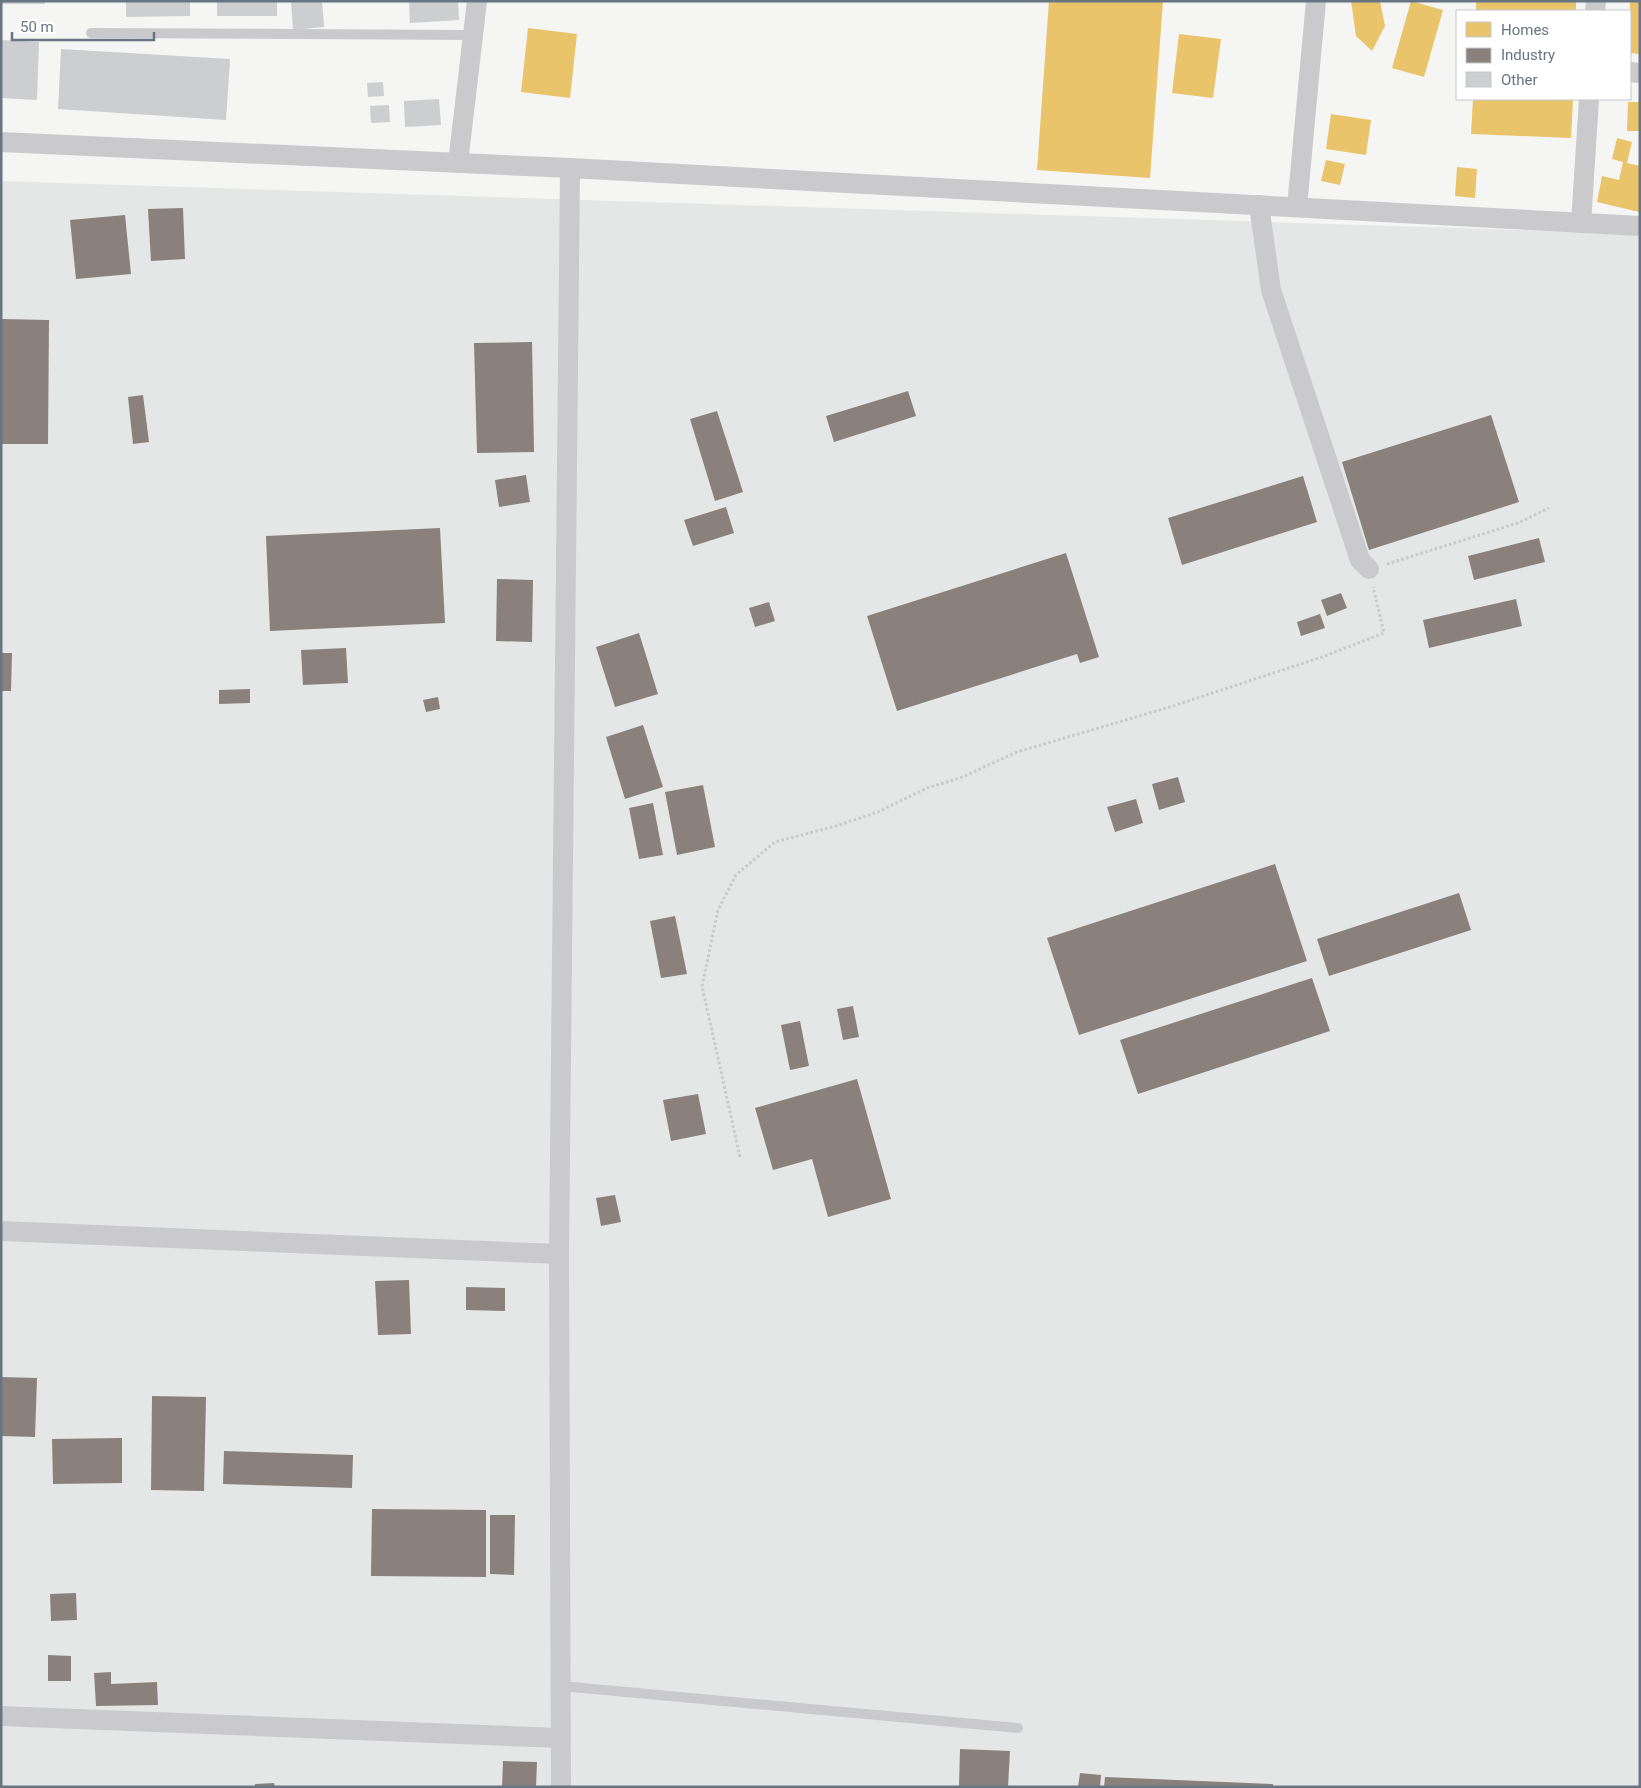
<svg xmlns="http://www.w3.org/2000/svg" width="1641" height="1788" viewBox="0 0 1641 1788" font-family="Roboto,sans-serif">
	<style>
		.built { fill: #e5e7e7 }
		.homes { fill: #e9c46a }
		.industry { fill: #8a817c }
		.building { fill: #cdcecf }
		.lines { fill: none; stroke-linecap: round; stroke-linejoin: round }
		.path { stroke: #c8c9ca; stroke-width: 3; stroke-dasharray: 2.5 2.5; stroke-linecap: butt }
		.lane { stroke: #cacacc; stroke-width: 10 }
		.street { stroke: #cacacc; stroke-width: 20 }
	</style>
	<rect width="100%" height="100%" fill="#f5f5f4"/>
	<path class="built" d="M1,181L1640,234V1787H1Z"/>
	<g class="homes">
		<path d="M1049,1H1163L1150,178L1037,170Z"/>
		<path d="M1351,1H1380L1385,26L1372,51L1356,36Z"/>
		<path d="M1411,1L1443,10L1424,77L1392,68Z"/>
		<rect x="1476" y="1" width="100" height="10"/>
		<path d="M1630,1H1640V54L1630,53Z"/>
		<path d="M528,28L577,34L570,98L521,92Z"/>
		<path d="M1179,34L1221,39L1213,98L1172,93Z"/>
		<path d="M1473,99H1573L1571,138L1471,134Z"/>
		<path d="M1628,102H1640V131H1627Z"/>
		<path d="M1331,114L1371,120L1366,155L1326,149Z"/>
		<path d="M1617,138L1632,142L1627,163L1640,166L1639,212L1597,202L1602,176L1619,180L1623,162L1612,159Z"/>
		<path d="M1326,160L1345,164L1340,185L1321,181Z"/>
		<path d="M1457,167L1477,169L1475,198L1455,196Z"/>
	</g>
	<g class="industry">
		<path d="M183,208L185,259L151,261L148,209Z"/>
		<path d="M125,215L131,274L76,279L70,220Z"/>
		<path d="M1,319L49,320L48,444H1Z"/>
		<path d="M532,342L534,452L477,453L474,343Z"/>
		<path d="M908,391L916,416L834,442L826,416Z"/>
		<path d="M143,395L149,442L133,444L128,397Z"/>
		<path d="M717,411L743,492L715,501L690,419Z"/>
		<path d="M1491,415L1519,502L1369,550L1342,462Z"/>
		<path d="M526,475L530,502L499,507L495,480Z"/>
		<path d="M1303,476L1317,522L1182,565L1168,518Z"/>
		<path d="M726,507L734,533L693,546L684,520Z"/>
		<path d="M440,528L445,623L270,631L266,536Z"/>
		<path d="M1539,538L1545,562L1474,580L1468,556Z"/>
		<path d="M1066,553L1099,657L1080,663L1077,654L897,711L867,616Z"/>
		<path d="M497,579L533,580L532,642L496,641Z"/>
		<path d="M1341,593L1347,608L1327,616L1321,600Z"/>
		<path d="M1516,599L1522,626L1429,648L1423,620Z"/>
		<path d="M769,602L775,621L755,627L749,608Z"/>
		<path d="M1320,614L1325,628L1301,636L1297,622Z"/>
		<path d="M639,633L658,694L615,707L596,647Z"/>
		<path d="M346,648L348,683L303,685L301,650Z"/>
		<path d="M1,653H12L11,691H1Z"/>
		<path d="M250,689V703L219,704V690Z"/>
		<path d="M438,697L440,709L426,712L423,700Z"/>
		<path d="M643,725L663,787L625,799L606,737Z"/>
		<path d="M1178,777L1185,802L1159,810L1152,784Z"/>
		<path d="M703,785L715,847L677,855L665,792Z"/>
		<path d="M1136,799L1143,823L1115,832L1107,807Z"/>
		<path d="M653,803L663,855L639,859L629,808Z"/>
		<path d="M1275,864L1307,961L1079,1035L1047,938Z"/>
		<path d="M1459,893L1471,930L1329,976L1317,939Z"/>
		<path d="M675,916L687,974L661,978L650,921Z"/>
		<path d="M1312,978L1330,1031L1138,1094L1120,1040Z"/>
		<path d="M853,1006L859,1037L843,1040L837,1009Z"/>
		<path d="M800,1021L809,1066L790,1070L781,1025Z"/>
		<path d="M857,1079L891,1199L828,1217L812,1159L773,1170L755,1108Z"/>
		<path d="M698,1094L706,1134L671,1141L663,1100Z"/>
		<path d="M615,1195L621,1222L601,1226L596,1198Z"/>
		<path d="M409,1280L411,1334L378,1335L375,1281Z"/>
		<path d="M466,1287L505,1288V1311L466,1310Z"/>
		<path d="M1,1377L37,1378L35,1437L1,1436Z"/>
		<path d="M152,1396L206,1397L204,1491L151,1490Z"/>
		<path d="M122,1438V1483L53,1484L52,1439Z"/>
		<path d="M224,1451L353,1455L352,1488L223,1484Z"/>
		<path d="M372,1509L486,1510V1577L371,1576Z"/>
		<path d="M490,1515H515L514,1575L490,1574Z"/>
		<path d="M76,1593L77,1620L51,1621L50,1594Z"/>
		<path d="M48,1655L71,1656V1681H48Z"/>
		<path d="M111,1672V1684L157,1682L158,1705L96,1706L94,1673Z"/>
		<path d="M960,1749L1010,1751L1008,1787H959Z"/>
		<path d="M503,1761L537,1762L536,1787H502Z"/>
		<path d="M1080,1773L1101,1775L1100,1787H1078Z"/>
		<path d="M1105,1777L1273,1784V1787H1104Z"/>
		<path d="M274,1783L275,1787H255V1784Z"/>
	</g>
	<g class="building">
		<rect x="1" y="1" width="44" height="3"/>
		<path d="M126,1H190V16L126,17Z"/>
		<rect x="217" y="1" width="60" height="15"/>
		<path d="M291,1H322L324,27L293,30Z"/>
		<path d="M409,1H458L459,20L410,23Z"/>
		<path d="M1,40L39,42L37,100L1,98Z"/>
		<path d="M61,49L230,59L226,120L58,109Z"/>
		<path d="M383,82L384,96L368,97L367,83Z"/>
		<path d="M439,99L441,125L405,127L404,101Z"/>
		<path d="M389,105L390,122L371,123L370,106Z"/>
	</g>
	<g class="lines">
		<g class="path">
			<path d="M1387,564L1518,523L1549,508"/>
			<path d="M740,1157L702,986L718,910L736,875L775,842L836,826L878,812L927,788L960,778L1017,752L1170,707L1322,657L1384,633L1373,587"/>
		</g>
		<g class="lane">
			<path d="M91,33L473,35"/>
			<path d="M561,1686L1018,1728"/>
		</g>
		<g class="street">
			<path d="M1595,11L1596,1"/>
			<path d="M1630,72L1640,73"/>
			<path d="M1,142L570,168"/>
			<path d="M458,163L477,1"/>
			<path d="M1259,205L1271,290L1360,560L1369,569"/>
			<path d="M1297,207L1316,1"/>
			<path d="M1581,223L1589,99"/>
			<path d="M1,1231L559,1254L570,168L1640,226"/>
			<path d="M559,1254L561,1787"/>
			<path d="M1,1716L560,1738"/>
		</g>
	</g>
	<rect width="1641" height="1788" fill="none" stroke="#687582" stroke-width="5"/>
	<rect x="1456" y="10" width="175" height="90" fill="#ffffff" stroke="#c3c8cd"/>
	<rect x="1466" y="22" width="25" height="15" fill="#e9c46a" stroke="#c3c8cd"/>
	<text x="1501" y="35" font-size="15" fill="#687582">Homes</text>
	<rect x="1466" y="48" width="25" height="15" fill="#8a817c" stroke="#c3c8cd"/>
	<text x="1501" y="60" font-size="15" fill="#687582">Industry</text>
	<rect x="1466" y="72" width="25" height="15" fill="#cdcecf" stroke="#c3c8cd"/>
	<text x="1501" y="85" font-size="15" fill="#687582">Other</text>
	<path d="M12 32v8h142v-8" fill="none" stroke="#687582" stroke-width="2.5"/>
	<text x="20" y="32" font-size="15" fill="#687582" stroke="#ffffff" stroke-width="4" paint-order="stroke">50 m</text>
</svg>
